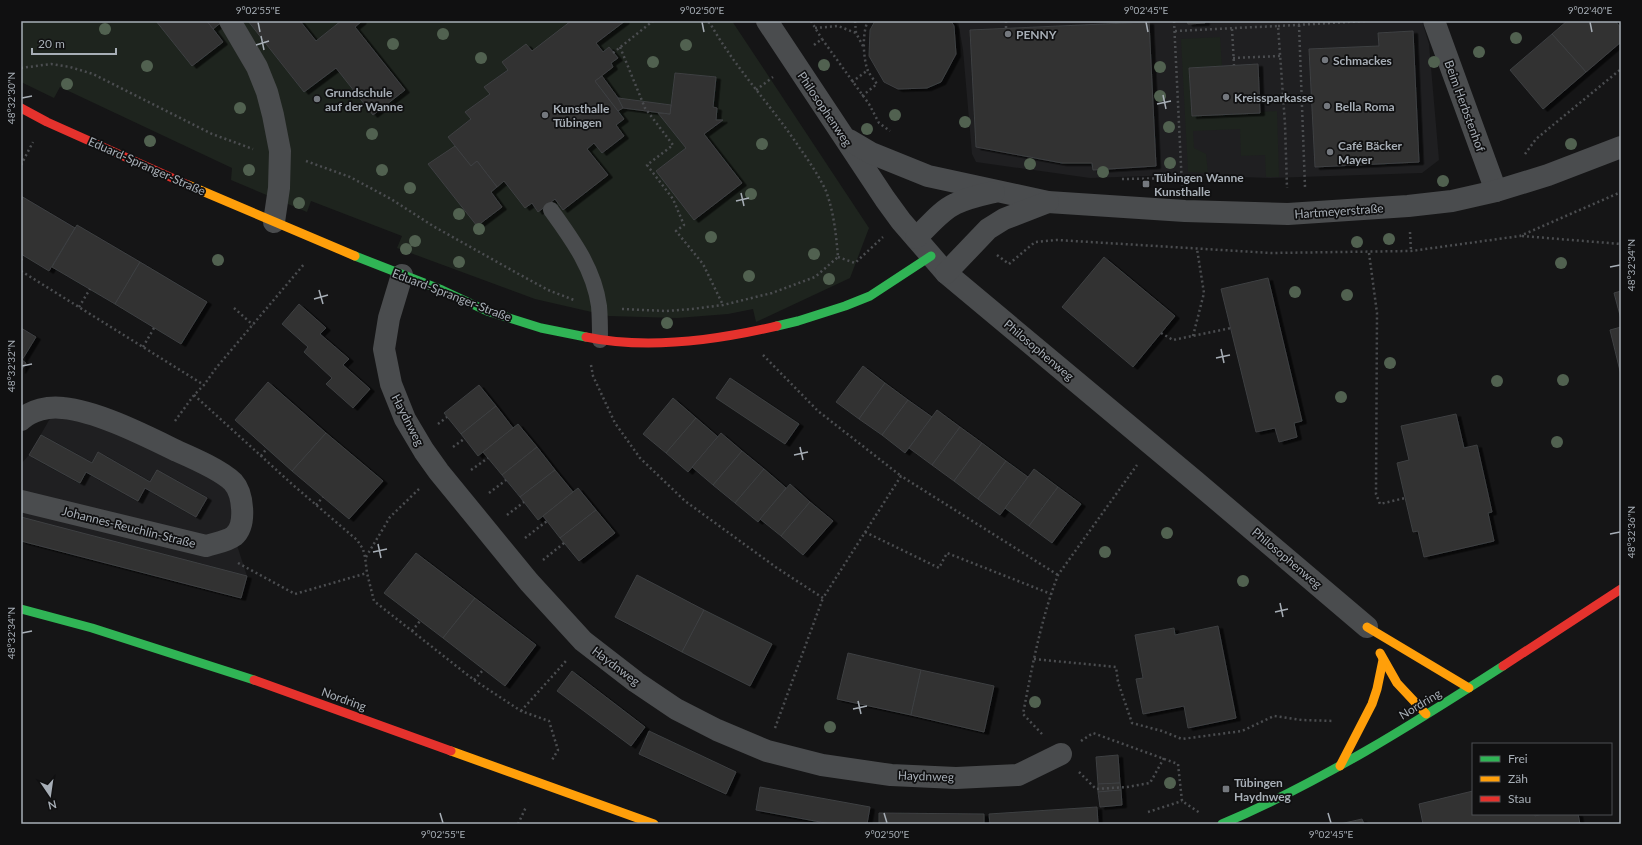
<svg xmlns="http://www.w3.org/2000/svg" width="1642" height="845" viewBox="0 0 1642 845" font-family="Lato,sans-serif">
	<style>
		.built { fill: #1f1f21 }
		.green { fill: #1e241e }
		.building { fill: #303031; stroke: #3e4042; filter: url(#shadow) }
		.lines { fill: none; stroke-linecap: round; stroke-linejoin: round }
		.path { stroke: #4b4d50; stroke-width: 2.5; stroke-dasharray: 2 3; stroke-linecap: butt }
		.lane { stroke: #4a4c4e; stroke-width: 16 }
		.street { stroke: #4a4c4e; stroke-width: 22 }
		.fast { stroke: #30b455; stroke-width: 9 }
		.slow { stroke: #ff9f0a; stroke-width: 9 }
		.jam { stroke: #e5322d; stroke-width: 9 }
		.tree { fill: #516150 }
		.ticks { fill: none; stroke: #a7aeb6; stroke-width: 1.5 }
		.poi-dot { fill: #74787e; stroke: #101011; stroke-width: 1.5 }
		.labels { text-anchor: middle; dominant-baseline: central; stroke-width: 3.5; stroke-linejoin: round; paint-order: stroke }
		.poi-label { font-size: 12px; font-weight: bold; fill: #a7aeb6; stroke: #101011; text-anchor: start }
		.street-label { font-size: 12px; fill: #a7aeb6; stroke: #101011 }
		.neatline { fill: none; stroke: #a7aeb6; stroke-width: 1.5 }
		.ticks-label { font-size: 10px; text-anchor: middle; fill: #a7aeb6 }
	</style>
	<defs>
		<filter id="shadow"><feDropShadow dx="4.5" dy="2.5" stdDeviation="0" flood-color="#0009"/></filter>
	</defs>
	<rect width="100%" height="100%" fill="#151516"/>
	<g class="built">
		<path d="M958,21H1422L1429,44L1439,160L1422,173L1270,178L1175,175L1090,178L976,162L972,154L963,50Z"/>
		<path d="M56,408L232,482L234,536L247,576L241,598L21,541V464L29,455Z"/>
	</g>
	<g class="green">
		<path d="M21,21H732L869,228L850,278L756,322L753,309L728,314L677,318L609,316L535,299L397,248L402,236L311,201L307,212L231,180L232,168L60,87L54,98L21,82Z"/>
		<path d="M1220,37L1222,66L1189,68L1192,116L1277,111L1279,177H1266L1265,155L1241,156L1240,129L1193,131L1194,148L1206,154L1208,173L1188,172L1181,39Z"/>
	</g>
	<g class="building">
		<path d="M156,21H207L223,42L192,66Z"/>
		<path d="M207,21H223L213,29Z"/>
		<path d="M248,21H300L316,41L341,21H362L355,27L405,90L373,115L336,68L304,92Z"/>
		<path d="M571,21H625L596,43L603,52L609,47L618,58L611,63L613,67L595,81L624,119L616,125L624,136L602,153L594,143L587,149L608,175L563,210L555,199L538,212L532,203L525,208L504,181L497,187L477,161L471,166L448,137L471,119L465,112L490,94L484,87L508,70L502,62L526,44L532,51Z"/>
		<path d="M875,21H951L954,26L956,54L941,82L927,88L898,89L884,82L869,56L870,30Z"/>
		<path d="M1187,21H1205V23L1188,24Z"/>
		<path d="M1567,21H1615L1621,28V42L1586,72L1552,34Z"/>
		<path d="M1149,22L1156,166L1093,170L1092,163H1062L976,147L970,30Z"/>
		<path d="M1413,31L1419,162L1315,167L1309,49L1379,46L1378,33Z"/>
		<path d="M1552,34L1586,72L1543,109L1510,70Z"/>
		<path d="M1258,64L1260,113L1192,116L1189,68Z"/>
		<path d="M675,73L716,77L713,107L717,108L716,120H723L704,134L742,183L694,220L656,171L686,148L658,113L670,114Z"/>
		<path d="M602,76L618,98L623,108L618,111L595,81Z"/>
		<path d="M618,98L671,105L670,114L623,108Z"/>
		<path d="M455,146L471,166L477,161L497,187L491,192L502,207L477,226L428,164Z"/>
		<path d="M21,196L75,228L49,271L21,254Z"/>
		<path d="M77,225L140,262L115,304L52,267Z"/>
		<path d="M1104,257L1175,316L1133,367L1062,307Z"/>
		<path d="M140,262L207,302L181,344L115,304Z"/>
		<path d="M1268,278L1302,421L1294,423L1297,437L1279,442L1275,428L1256,432L1221,289Z"/>
		<path d="M1621,291V319L1614,293Z"/>
		<path d="M299,304L326,328L320,334L349,359L343,365L370,389L353,408L326,384L332,378L304,352L308,347L282,324Z"/>
		<path d="M1621,327V375L1610,330Z"/>
		<path d="M21,328L36,337L22,360L26,363L21,371Z"/>
		<path d="M863,366L885,383L859,419L836,402Z"/>
		<path d="M730,378L799,424L785,444L716,398Z"/>
		<path d="M268,382L326,433L292,471L235,420Z"/>
		<path d="M885,383L908,400L882,435L859,419Z"/>
		<path d="M479,385L496,406L461,434L444,413Z"/>
		<path d="M673,398L696,418L666,453L643,434Z"/>
		<path d="M908,400L932,417L905,453L882,435Z"/>
		<path d="M496,406L513,428L478,456L461,434Z"/>
		<path d="M937,410L960,427L932,465L909,448Z"/>
		<path d="M1456,414L1464,448L1477,445L1492,512L1488,513L1494,541L1424,557L1418,531L1413,532L1397,463L1409,460L1401,426Z"/>
		<path d="M696,418L718,437L688,472L666,453Z"/>
		<path d="M518,424L537,447L502,475L483,452Z"/>
		<path d="M960,427L982,443L954,481L932,465Z"/>
		<path d="M326,433L383,481L349,519L292,471Z"/>
		<path d="M721,433L742,451L713,485L692,467Z"/>
		<path d="M41,435L92,463L98,452L150,482L157,470L207,498L196,517L145,488L138,501L86,472L80,483L29,455Z"/>
		<path d="M982,443L1006,461L978,499L954,481Z"/>
		<path d="M537,447L555,470L520,497L502,475Z"/>
		<path d="M742,451L764,469L735,503L713,485Z"/>
		<path d="M1006,461L1028,477L1000,515L978,499Z"/>
		<path d="M764,469L786,488L758,522L735,503Z"/>
		<path d="M1034,469L1058,487L1029,526L1005,508Z"/>
		<path d="M555,470L573,492L538,520L520,497Z"/>
		<path d="M790,484L810,502L781,536L760,519Z"/>
		<path d="M1058,487L1081,504L1052,543L1029,526Z"/>
		<path d="M578,488L596,510L560,538L543,516Z"/>
		<path d="M810,502L833,521L803,555L781,536Z"/>
		<path d="M596,510L615,533L579,561L560,538Z"/>
		<path d="M21,517L247,576L241,598L21,541Z"/>
		<path d="M416,553L475,598L443,638L384,593Z"/>
		<path d="M637,575L704,610L682,652L615,617Z"/>
		<path d="M475,598L536,645L505,686L443,638Z"/>
		<path d="M704,610L772,644L750,686L682,652Z"/>
		<path d="M1218,626L1236,718L1188,728L1184,706L1143,714L1136,679L1143,678L1135,635L1174,628L1175,635Z"/>
		<path d="M848,653L921,670L911,715L837,699Z"/>
		<path d="M921,670L994,686L984,732L911,715Z"/>
		<path d="M572,671L645,727L631,746L557,691Z"/>
		<path d="M649,731L736,772L726,794L639,754Z"/>
		<path d="M1118,755L1120,783L1098,784L1096,757Z"/>
		<path d="M1120,783L1121,790L1098,792V784Z"/>
		<path d="M760,787L870,807L867,824H831L756,810Z"/>
		<path d="M1121,790L1122,805L1100,807L1098,792Z"/>
		<path d="M1473,791V814H1535V816L1543,814H1578L1580,824H1423L1419,804Z"/>
		<path d="M1097,807L1098,824H990L989,814Z"/>
		<path d="M879,813L984,814V824H879Z"/>
		<path d="M1362,819L1364,824H1340Z"/>
	</g>
	<g class="lines">
		<g class="path">
			<path d="M811,21L822,39"/>
			<path d="M855,21L856,33L864,48"/>
			<path d="M1006,21V29"/>
			<path d="M1174,21L1182,186"/>
			<path d="M1299,25L1305,187"/>
			<path d="M1278,26L1365,21"/>
			<path d="M815,28L838,26L856,33"/>
			<path d="M1232,29L1234,65"/>
			<path d="M1175,31L1278,26L1285,124L1287,188"/>
			<path d="M814,45L822,39L869,104L879,123L890,131"/>
			<path d="M620,47L645,108L673,145L647,165L673,199L684,225L676,231L703,264L723,305"/>
			<path d="M613,53L653,21"/>
			<path d="M1233,58L1280,56"/>
			<path d="M21,68L51,64L70,67L93,74L212,134L253,149"/>
			<path d="M852,82L868,70"/>
			<path d="M756,90L773,77"/>
			<path d="M862,96L877,84C874,80 870,75 868,71C863,59 862,32 868,21"/>
			<path d="M1525,154L1536,139L1621,69"/>
			<path d="M306,161L350,177L391,199L433,226L515,272L548,290L574,300"/>
			<path d="M21,165L33,142"/>
			<path d="M1122,179L1181,178"/>
			<path d="M1410,232L1411,251"/>
			<path d="M1522,236L1621,244"/>
			<path d="M1369,253L1377,313L1376,494L1380,504L1405,498"/>
			<path d="M997,255L1009,264L1035,242L1057,240L1271,253L1411,251L1520,236L1621,192"/>
			<path d="M838,257L855,263L883,237"/>
			<path d="M21,260L24,256"/>
			<path d="M21,271L204,385"/>
			<path d="M79,307L90,289"/>
			<path d="M234,308L253,325"/>
			<path d="M622,309L666,311L692,309L723,305L772,293L815,277L838,257C836,234 834,213 826,191C819,176 809,161 799,147C771,105 735,68 710,23L703,21"/>
			<path d="M1161,333L1173,340L1231,328"/>
			<path d="M1193,336L1204,293L1197,249"/>
			<path d="M143,347L154,328"/>
			<path d="M763,355L818,411L901,476"/>
			<path d="M591,365L593,376L615,423L640,458L685,501L777,568L823,598L901,476L1058,575"/>
			<path d="M194,395L293,485L357,540L363,549L365,557L367,573L374,601L474,680L521,711L549,721L558,750L552,760"/>
			<path d="M175,421L194,395L204,385L216,368L305,263"/>
			<path d="M438,424L447,417"/>
			<path d="M453,447L464,439"/>
			<path d="M261,456L267,448"/>
			<path d="M471,470L488,458"/>
			<path d="M489,493L506,480"/>
			<path d="M316,505L323,497"/>
			<path d="M507,515L524,502"/>
			<path d="M865,532L939,568L947,553L1051,594"/>
			<path d="M525,538L547,521"/>
			<path d="M366,557L390,517L419,489"/>
			<path d="M543,560L564,543"/>
			<path d="M238,563L295,594L367,573"/>
			<path d="M412,631L420,621"/>
			<path d="M1034,659L1116,667L1118,682L1132,723L1162,731L1182,739L1242,731L1274,716L1302,720L1334,721"/>
			<path d="M474,680L483,670"/>
			<path d="M521,711L566,661"/>
			<path d="M775,728L823,598"/>
			<path d="M1042,734L1023,714C1032,667 1041,619 1058,575L1137,465"/>
			<path d="M1081,741L1093,733L1178,764L1182,801L1200,813"/>
			<path d="M1079,772L1096,789L1127,787L1150,783L1164,758"/>
			<path d="M1148,812L1182,801"/>
			<path d="M518,824L526,807"/>
		</g>
		<path class="lane" d="M551,210C572,239 594,269 599,306C600,317 600,329 600,340"/>
		<g class="street">
			<path d="M230,21L257,67L267,92L273,115L280,151L279,188L274,222"/>
			<path d="M767,21L885,199L901,221L946,273L1195,481L1367,627"/>
			<path d="M1434,21L1496,191"/>
			<path d="M849,140L871,153L928,176L1048,202L1185,211L1288,214L1408,206L1452,201L1496,191L1548,175L1621,147"/>
			<path d="M916,238C928,227 940,211 955,204C967,198 981,195 994,192"/>
			<path d="M946,273L988,229L1004,219L1048,202"/>
			<path d="M402,275L389,318L384,349L391,384L405,419L424,451L439,472L529,582L583,641L636,682L676,709L717,730L767,751L822,765L891,775L956,778L1018,775L1061,754"/>
			<path d="M21,420C31,410 49,406 63,408C97,411 146,436 177,451C193,458 221,470 233,482C243,493 247,525 234,536C226,542 215,543 206,546L21,501"/>
		</g>
		<g class="fast">
			<path d="M355,256L442,290L487,311L541,328L586,337"/>
			<path d="M777,326L798,321L845,306L870,296L931,256"/>
			<path d="M21,609L92,628L254,680"/>
			<path d="M1222,824C1321,782 1413,724 1503,666"/>
		</g>
		<g class="slow">
			<path d="M188,185L355,256"/>
			<path d="M1367,627L1469,688"/>
			<path d="M1380,653L1397,683L1426,714"/>
			<path d="M451,751L654,824"/>
			<path d="M1340,766L1372,704L1377,689L1383,660"/>
		</g>
		<g class="jam">
			<path d="M21,108L47,122L188,185"/>
			<path d="M586,337C647,350 718,340 777,326"/>
			<path d="M1503,666L1621,589"/>
			<path d="M254,680L451,751"/>
		</g>
	</g>
	<g class="tree">
		<circle cx="105" cy="29" r="6"/>
		<circle cx="443" cy="34" r="6"/>
		<circle cx="1516" cy="38" r="6"/>
		<circle cx="393" cy="44" r="6"/>
		<circle cx="686" cy="45" r="6"/>
		<circle cx="1479" cy="52" r="6"/>
		<circle cx="481" cy="58" r="6"/>
		<circle cx="653" cy="62" r="6"/>
		<circle cx="1434" cy="62" r="6"/>
		<circle cx="824" cy="65" r="6"/>
		<circle cx="147" cy="66" r="6"/>
		<circle cx="1160" cy="67" r="6"/>
		<circle cx="67" cy="84" r="6"/>
		<circle cx="1160" cy="96" r="6"/>
		<circle cx="240" cy="108" r="6"/>
		<circle cx="895" cy="115" r="6"/>
		<circle cx="965" cy="122" r="6"/>
		<circle cx="1169" cy="127" r="6"/>
		<circle cx="867" cy="129" r="6"/>
		<circle cx="372" cy="134" r="6"/>
		<circle cx="150" cy="141" r="6"/>
		<circle cx="762" cy="144" r="6"/>
		<circle cx="1571" cy="144" r="6"/>
		<circle cx="1170" cy="163" r="6"/>
		<circle cx="1030" cy="164" r="6"/>
		<circle cx="249" cy="170" r="6"/>
		<circle cx="382" cy="170" r="6"/>
		<circle cx="1103" cy="172" r="6"/>
		<circle cx="1443" cy="181" r="6"/>
		<circle cx="410" cy="188" r="6"/>
		<circle cx="751" cy="194" r="6"/>
		<circle cx="299" cy="203" r="6"/>
		<circle cx="459" cy="214" r="6"/>
		<circle cx="479" cy="229" r="6"/>
		<circle cx="711" cy="237" r="6"/>
		<circle cx="1389" cy="239" r="6"/>
		<circle cx="415" cy="241" r="6"/>
		<circle cx="1357" cy="242" r="6"/>
		<circle cx="406" cy="249" r="6"/>
		<circle cx="814" cy="254" r="6"/>
		<circle cx="218" cy="260" r="6"/>
		<circle cx="459" cy="262" r="6"/>
		<circle cx="1561" cy="263" r="6"/>
		<circle cx="749" cy="276" r="6"/>
		<circle cx="829" cy="279" r="6"/>
		<circle cx="1295" cy="292" r="6"/>
		<circle cx="1347" cy="295" r="6"/>
		<circle cx="667" cy="323" r="6"/>
		<circle cx="1390" cy="363" r="6"/>
		<circle cx="1563" cy="380" r="6"/>
		<circle cx="1497" cy="381" r="6"/>
		<circle cx="1341" cy="397" r="6"/>
		<circle cx="1557" cy="442" r="6"/>
		<circle cx="1167" cy="533" r="6"/>
		<circle cx="1105" cy="552" r="6"/>
		<circle cx="1243" cy="581" r="6"/>
		<circle cx="1035" cy="702" r="6"/>
		<circle cx="830" cy="727" r="6"/>
		<circle cx="1170" cy="783" r="6"/>
	</g>
	<path class="ticks" d="M258,22L260,32M702,22L704,32M1146,22L1148,32M1590,22L1592,32M261,36L264,50M256,45L269,41M1163,95L1166,109M22,98L32,96M1157,104L1171,101M741,193L744,206M736,201L749,198M1610,267L1620,265M319,290L323,304M314,299L328,295M1221,349L1224,363M1216,358L1230,355M22,366L32,364M800,447L803,460M794,455L808,452M1610,534L1620,532M378,544L381,558M373,552L387,549M1280,603L1283,617M1275,612L1288,609M22,633L32,631M858,701L861,714M853,709L867,706M440,813L443,823M884,813L887,823M1328,813L1331,823"/>
	<g class="poi-dot">
		<circle cx="1008" cy="34" r="4"/>
		<circle cx="1325" cy="60" r="4"/>
		<circle cx="1226" cy="97" r="4"/>
		<circle cx="317" cy="99" r="4"/>
		<circle cx="1327" cy="106" r="4"/>
		<circle cx="545" cy="115" r="4"/>
		<circle cx="1330" cy="152" r="4"/>
		<rect x="1142" y="180" width="8" height="8" rx="2"/>
		<rect x="1222" y="785" width="8" height="8" rx="2"/>
	</g>
	<g class="labels">
		<g class="poi-label">
			<text x="1016" y="34">PENNY</text>
			<text x="1333" y="60">Schmackes</text>
			<text x="325" y="92">Grundschule<tspan x="325" dy="14">auf der Wanne</tspan></text>
			<text x="1234" y="97">Kreissparkasse</text>
			<text x="1335" y="106">Bella Roma</text>
			<text x="553" y="108">Kunsthalle<tspan x="553" dy="14">Tübingen</tspan></text>
			<text x="1338" y="145">Café Bäcker<tspan x="1338" dy="14">Mayer</tspan></text>
			<text x="1154" y="177">Tübingen Wanne<tspan x="1154" dy="14">Kunsthalle</tspan></text>
			<text x="1234" y="782">Tübingen<tspan x="1234" dy="14">Haydnweg</tspan></text>
		</g>
		<g class="street-label">
			<text transform="translate(1465 106) rotate(70)">Beim Herbstenhof</text>
			<text transform="translate(825 109) rotate(56)">Philosophenweg</text>
			<text transform="translate(147 166) rotate(24)">Eduard-Spranger-Straße</text>
			<text transform="translate(1339 211) rotate(-4)">Hartmeyerstraße</text>
			<text transform="translate(452 295) rotate(21)">Eduard-Spranger-Straße</text>
			<text transform="translate(1039 350) rotate(40)">Philosophenweg</text>
			<text transform="translate(408 420) rotate(63)">Haydnweg</text>
			<text transform="translate(129 527) rotate(14)">Johannes-Reuchlin-Straße</text>
			<text transform="translate(1287 558) rotate(40)">Philosophenweg</text>
			<text transform="translate(616 666) rotate(37)">Haydnweg</text>
			<text transform="translate(344 699) rotate(20)">Nordring</text>
			<text transform="translate(1420 704) rotate(-31)">Nordring</text>
			<text transform="translate(926 776) rotate(2)">Haydnweg</text>
		</g>
	</g>
	<rect width="1642" height="845" fill="none" stroke="#101011" stroke-width="44"/>
	<rect x="1472" y="743" width="140" height="72" fill="#101011" stroke="#4c4f53"/>
	<rect x="1480" y="756" width="20" height="6" fill="#30b455" stroke="#4c4f53"/>
	<text x="1508" y="763" font-size="12" fill="#a7aeb6">Frei</text>
	<rect x="1480" y="776" width="20" height="6" fill="#ff9f0a" stroke="#4c4f53"/>
	<text x="1508" y="783" font-size="12" fill="#a7aeb6">Zäh</text>
	<rect x="1480" y="796" width="20" height="6" fill="#e5322d" stroke="#4c4f53"/>
	<text x="1508" y="803" font-size="12" fill="#a7aeb6">Stau</text>
	<g transform="translate(50 795) rotate(167)" stroke="#101011" stroke-width="3" paint-order="stroke">
	<path d="M0-3L7 15L0 10L-7 15Z" fill="#a7aeb6"/>
	<text y="-6" font-size="11" font-weight="bold" text-anchor="middle" fill="#a7aeb6">N</text>
	</g>
	<path d="M32 48v6h84v-6" fill="none" stroke="#a7aeb6" stroke-width="2"/>
	<text x="38" y="48" font-size="12" fill="#a7aeb6" stroke="#101011" stroke-width="3" paint-order="stroke">20 m</text>
	<rect x="22" y="22" width="1598" height="801" class="neatline"/>
	<g class="ticks-label">
		<text x="258" y="14">9°02'55"E</text>
		<text x="702" y="14">9°02'50"E</text>
		<text x="1146" y="14">9°02'45"E</text>
		<text x="1590" y="14">9°02'40"E</text>
		<text transform="translate(11 98) rotate(-90)" y="4">48°32'30"N</text>
		<text transform="translate(1631 265) rotate(-90)" y="4">48°32'34"N</text>
		<text transform="translate(11 366) rotate(-90)" y="4">48°32'32"N</text>
		<text transform="translate(1631 532) rotate(-90)" y="4">48°32'36"N</text>
		<text transform="translate(11 633) rotate(-90)" y="4">48°32'34"N</text>
		<text x="443" y="838">9°02'55"E</text>
		<text x="887" y="838">9°02'50"E</text>
		<text x="1331" y="838">9°02'45"E</text>
	</g>
</svg>
